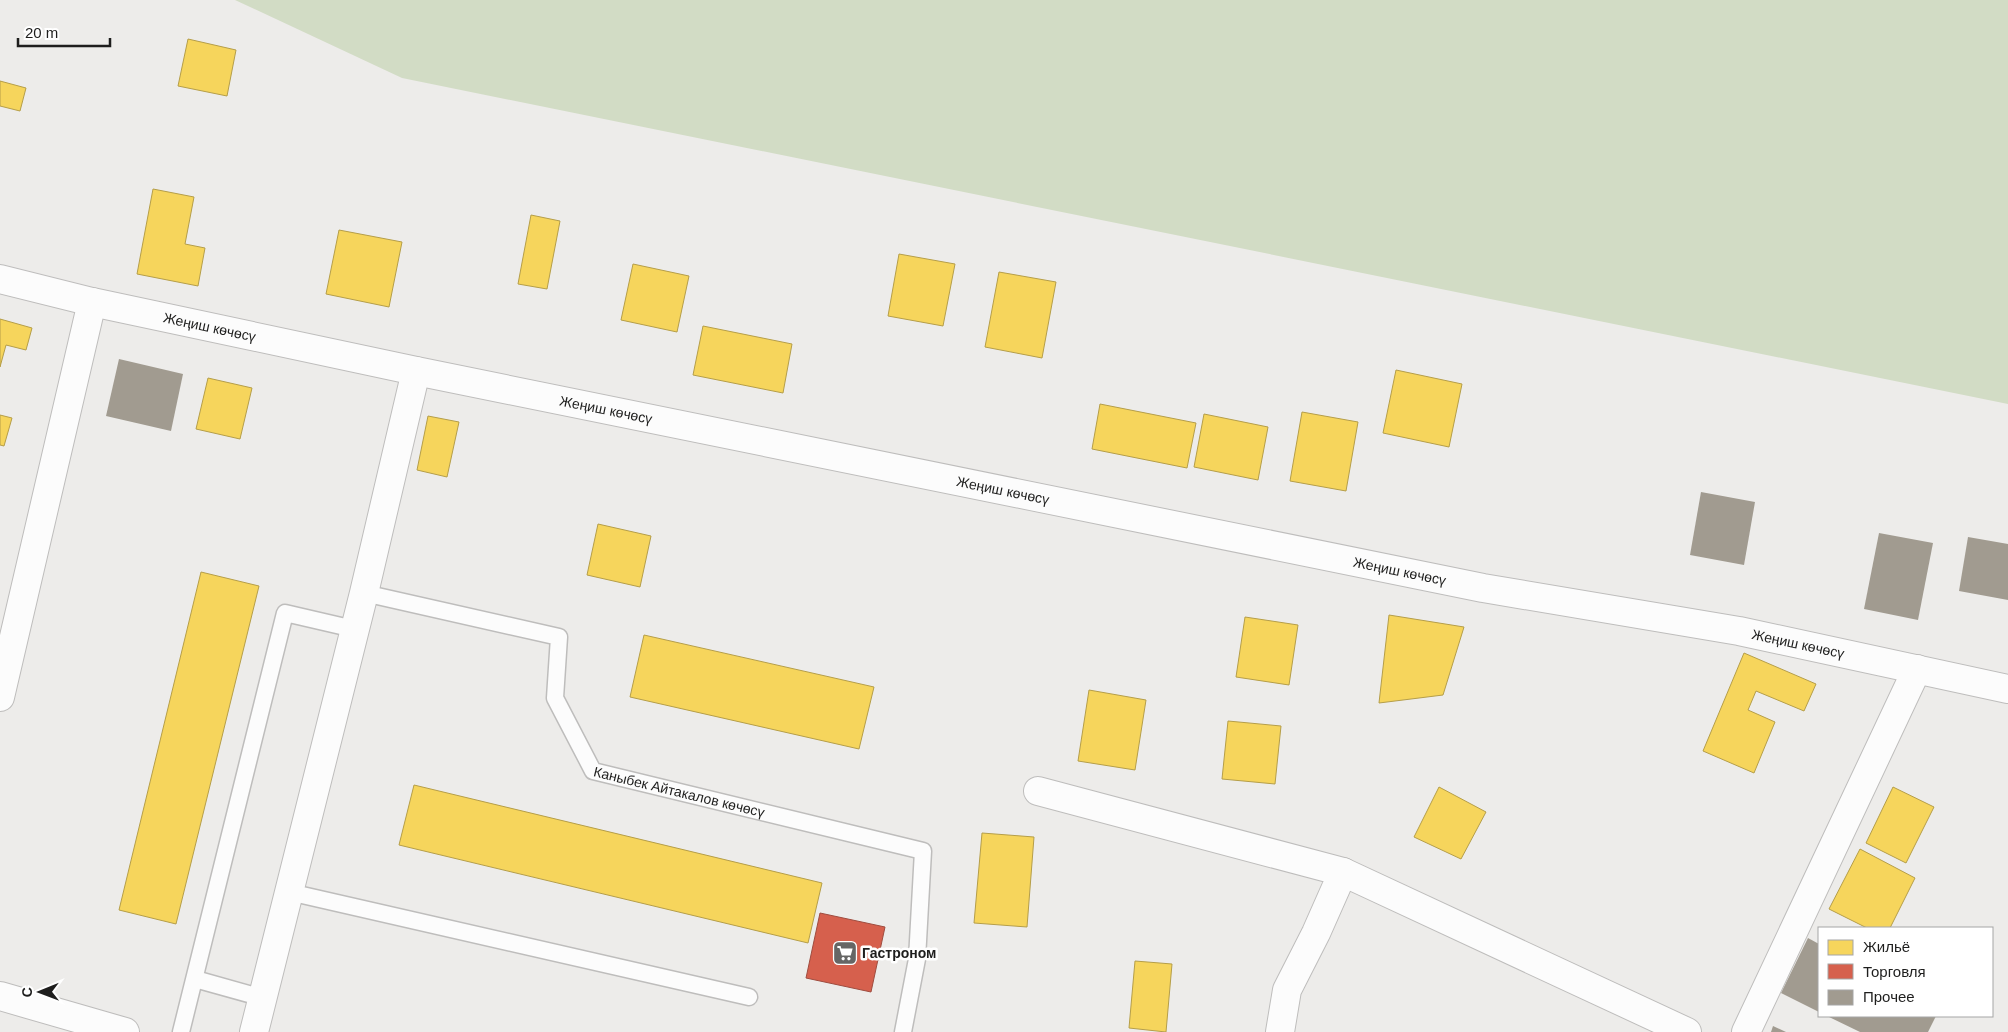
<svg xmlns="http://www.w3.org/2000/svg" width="2008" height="1032" viewBox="0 0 2008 1032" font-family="Arial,sans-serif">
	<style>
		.green { fill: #d2dcc5 }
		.homes { fill: #f6d55c; stroke: #b59e49 }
		.shops { fill: #d6604d; stroke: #9f4c3f }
		.building { fill: #a19b90 }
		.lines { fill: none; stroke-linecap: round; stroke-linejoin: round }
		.lane-casing { stroke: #bebdbc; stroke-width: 19 }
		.street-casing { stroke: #bebdbc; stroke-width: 30 }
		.lane { stroke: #fcfcfc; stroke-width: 16 }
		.street { stroke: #fcfcfc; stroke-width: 28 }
		.labels { text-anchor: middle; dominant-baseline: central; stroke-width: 5; stroke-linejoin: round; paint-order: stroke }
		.street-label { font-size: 14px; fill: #1e1e1d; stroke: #fff }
		.poi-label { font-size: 14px; font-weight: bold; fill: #1e1e1d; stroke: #fff; text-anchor: start }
	</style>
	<rect width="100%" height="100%" fill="#edecea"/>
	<path class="green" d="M235,0H2008V404L402,78Z"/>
	<g class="homes">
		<path d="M188,39L236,50L227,96L178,86Z"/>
		<path d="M0,81L26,88L20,111L0,106Z"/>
		<path d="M153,189L194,197L185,244L205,248L198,286L137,274Z"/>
		<path d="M531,215L560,221L547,289L518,284Z"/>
		<path d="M339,230L402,242L389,307L326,294Z"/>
		<path d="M899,254L955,264L943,326L888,316Z"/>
		<path d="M633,264L689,276L677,332L621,320Z"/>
		<path d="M999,272L1056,282L1042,358L985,347Z"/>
		<path d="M0,319L32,328L26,350L6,345L0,367Z"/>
		<path d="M703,326L792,344L783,393L693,375Z"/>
		<path d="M1396,370L1462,384L1449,447L1383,433Z"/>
		<path d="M208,378L252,388L240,439L196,429Z"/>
		<path d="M1100,404L1196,423L1187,468L1092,449Z"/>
		<path d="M1302,412L1358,422L1346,491L1290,481Z"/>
		<path d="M1204,414L1268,427L1258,480L1194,467Z"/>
		<path d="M0,415L12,418L4,446L0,445Z"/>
		<path d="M428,416L459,422L447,477L417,470Z"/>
		<path d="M598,524L651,536L640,587L587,575Z"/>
		<path d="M201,572L259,586L176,924L119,910Z"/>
		<path d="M1389,615L1464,627L1443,695L1379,703Z"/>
		<path d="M1245,617L1298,625L1289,685L1236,677Z"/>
		<path d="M644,635L874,687L859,749L630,697Z"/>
		<path d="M1744,653L1816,684L1804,711L1756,691L1748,710L1775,722L1754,773L1703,751Z"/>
		<path d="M1089,690L1146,700L1135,770L1078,761Z"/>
		<path d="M1228,721L1281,726L1275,784L1222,779Z"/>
		<path d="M414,785L822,883L808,943L399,845Z"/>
		<path d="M1439,787L1486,812L1461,859L1414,837Z"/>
		<path d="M1893,787L1934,807L1906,863L1866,843Z"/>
		<path d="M982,833L1034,837L1027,927L974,923Z"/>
		<path d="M1860,849L1915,878L1890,928H1867L1829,909Z"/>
		<path d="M1135,961L1172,964L1166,1032L1129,1028Z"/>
	</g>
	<path class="shops" d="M820,913L885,927L871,992L806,978Z"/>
	<g class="building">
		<path d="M119,359L183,374L171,431L106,416Z"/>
		<path d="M1701,492L1755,502L1744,565L1690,555Z"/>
		<path d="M1879,533L1933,543L1918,620L1864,609Z"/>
		<path d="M1968,537L2008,544V600L1959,591Z"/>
		<path d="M1808,938L1819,944V1012L1781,993Z"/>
		<path d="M1827,1016H1936L1928,1032H1860Z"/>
		<path d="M1773,1026L1786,1032H1771Z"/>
	</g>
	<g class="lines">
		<defs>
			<g id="lane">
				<path id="s1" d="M364,593L559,637L555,698L593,771L923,851L917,959L903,1032"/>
				<path d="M289,892L749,997"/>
				<path d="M195,979L263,998"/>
				<path d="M181,1032L285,613L354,629"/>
			</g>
			<g id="street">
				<path id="s2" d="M0,279L92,302L416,371L1483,588L1739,631L2008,689"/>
				<path d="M0,697L92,302"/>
				<path d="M1038,791L1343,872L1316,933L1287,990L1280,1032"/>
				<path d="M1343,872L1687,1032"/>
				<path d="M0,996L125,1032"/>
				<path d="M254,1032L364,593L416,371"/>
				<path d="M1746,1032L1917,669"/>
			</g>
		</defs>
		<use href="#lane" class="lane-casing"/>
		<use href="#street" class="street-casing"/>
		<use href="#lane" class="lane"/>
		<use href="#street" class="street"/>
	</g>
	<defs>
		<symbol id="supermarket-square" viewBox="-11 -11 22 22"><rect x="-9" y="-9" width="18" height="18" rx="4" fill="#666665" stroke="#fff"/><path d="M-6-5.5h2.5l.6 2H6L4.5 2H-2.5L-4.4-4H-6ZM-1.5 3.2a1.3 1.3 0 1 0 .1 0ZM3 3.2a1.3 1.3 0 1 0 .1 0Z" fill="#fff"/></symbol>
	</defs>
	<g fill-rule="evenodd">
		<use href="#supermarket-square" x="831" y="939" width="28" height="28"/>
	</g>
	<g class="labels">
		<g class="street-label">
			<text stroke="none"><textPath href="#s2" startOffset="215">Жеңиш көчөсү</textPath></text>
			<text stroke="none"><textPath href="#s2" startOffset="620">Жеңиш көчөсү</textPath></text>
			<text stroke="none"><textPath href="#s2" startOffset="1025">Жеңиш көчөсү</textPath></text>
			<text stroke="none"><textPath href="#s2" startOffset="1430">Жеңиш көчөсү</textPath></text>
			<text stroke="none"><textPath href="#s2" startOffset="1835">Жеңиш көчөсү</textPath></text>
			<text stroke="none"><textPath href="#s1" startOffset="432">Каныбек Айтакалов көчөсү</textPath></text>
		</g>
		<g class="poi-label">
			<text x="862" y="953">Гастроном</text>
		</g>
	</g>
	<rect x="1818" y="927" width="175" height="90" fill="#ffffff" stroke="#a5a5a5"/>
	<rect x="1828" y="940" width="25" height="15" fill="#f6d55c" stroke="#a5a5a5"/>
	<text x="1863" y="952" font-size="15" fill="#1e1e1d">Жильё</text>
	<rect x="1828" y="964" width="25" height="15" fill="#d6604d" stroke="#a5a5a5"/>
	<text x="1863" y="977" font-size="15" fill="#1e1e1d">Торговля</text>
	<rect x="1828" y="990" width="25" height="15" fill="#a19b90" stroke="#a5a5a5"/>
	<text x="1863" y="1002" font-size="15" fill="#1e1e1d">Прочее</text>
	<g transform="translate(40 992) rotate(269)" stroke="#ffffff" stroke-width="4" paint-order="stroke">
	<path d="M0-4L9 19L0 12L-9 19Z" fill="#1e1e1d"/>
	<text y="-8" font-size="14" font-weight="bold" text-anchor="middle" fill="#1e1e1d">С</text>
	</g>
	<path d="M18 38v8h92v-8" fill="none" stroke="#1e1e1d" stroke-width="2.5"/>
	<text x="25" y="38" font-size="15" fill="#1e1e1d" stroke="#ffffff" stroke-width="4" paint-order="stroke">20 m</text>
</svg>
